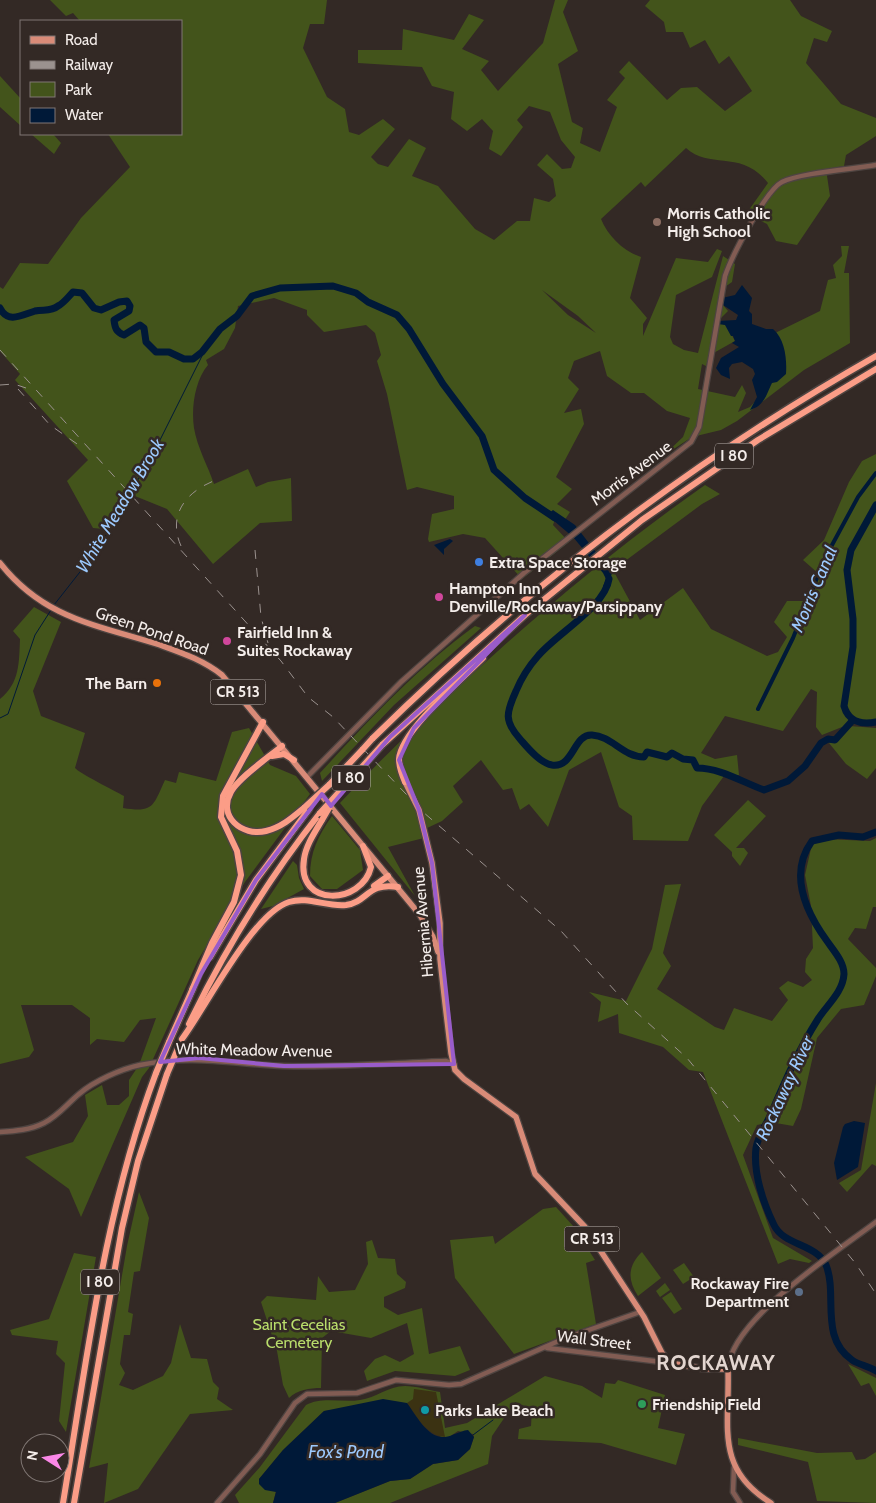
<svg xmlns="http://www.w3.org/2000/svg" width="876" height="1503" viewBox="0 0 876 1503" font-family="Cabin,sans-serif">
	<style>
		.green { fill: #43541b; fill-rule: evenodd }
		.sand { fill: #3b3212 }
		.water { fill: #001938 }
		.lines { fill: none; stroke-linecap: round; stroke-linejoin: round }
		.stream { stroke: #001938; stroke-width: 1 }
		.canal { stroke: #001938; stroke-width: 4 }
		.river { stroke: #001938; stroke-width: 7 }
		.minor-casing { stroke: #4e4441; stroke-width: 7 }
		.major-casing { stroke: #4e4441; stroke-width: 8 }
		.highway-casing { stroke: #4e4441; stroke-width: 9 }
		.minor { stroke: #825c53; stroke-width: 4.5 }
		.major { stroke: #d98b78; stroke-width: 5.5 }
		.highway { stroke: #fb9d87; stroke-width: 6 }
		.rail { stroke: #9b928f; stroke-width: 1; stroke-dasharray: 9 9; stroke-linecap: butt }
		.highway-bridge-casing { stroke: #4e4441; stroke-width: 9; stroke-linecap: butt }
		.highway-bridge { stroke: #fb9d87; stroke-width: 6 }
		.marked { fill: none; stroke: #995cca; stroke-width: 4; stroke-linejoin: round }
		.education-dot { fill: #8d6e63; stroke: #332925; stroke-width: 2 }
		.shop-dot { fill: #3f7fe0; stroke: #332925; stroke-width: 2 }
		.hotel-dot { fill: #d1479c; stroke: #332925; stroke-width: 2 }
		.food-dot { fill: #e8710a; stroke: #332925; stroke-width: 2 }
		.service-dot { fill: #5c6f8a; stroke: #332925; stroke-width: 2 }
		.leisure-dot { fill: #2e9e5b; stroke: #332925; stroke-width: 2 }
		.culture-dot { fill: #0f9aa8; stroke: #332925; stroke-width: 2 }
		.labels { text-anchor: middle; dominant-baseline: central; stroke-width: 5; stroke-linejoin: round; paint-order: stroke }
		.shield { fill: #332925; stroke: #bab2af; stroke-width: 1 }
		.shield-label { font-size: 15px; font-weight: bold; fill: #f4edea }
		.poi-label { font-size: 16px; font-weight: bold; fill: #f4edea; stroke: #332925; text-anchor: start }
		.street-label { font-size: 16px; fill: #f4edea; stroke: #332925 }
		.park-label { font-size: 16px; fill: #b9dd6b; stroke: #332925 }
		.water-label { font-size: 18px; font-style: italic; fill: #9cc9fd; stroke: #332925 }
		.district-label { font-size: 21px; font-weight: bold; letter-spacing: 1px; fill: #e3d6d0; stroke: #332925 }
	</style>
	<rect width="100%" height="100%" fill="#332925"/>
	<g class="green">
		<path d="M50,0H327L324,24H310L303,48L327,97L345,109L349,132L359,135L383,119L395,129L371,157L378,164L388,167L409,139L426,148L412,176L438,186L475,229L494,240L517,221H530L534,198L549,202L556,196L553,179L537,165L547,154L562,169L571,168L575,157L561,140L550,112L529,106L517,120L523,127L501,156L489,149L493,131L482,119L467,131L451,119L454,92L432,86L422,67L358,63V50H402L403,29L454,40L469,14L484,20L462,49L489,61L481,70L498,91L543,43L555,0H568L563,12L578,51L558,64L572,122L583,128L580,143L600,152L617,107L607,100L625,78L619,72L629,61L667,100L681,88L697,87L725,111L752,91L729,56L719,64L705,40L690,48L683,32H666L664,22L645,6L650,0H790L801,16L832,31L827,42L814,38L806,63L841,104L876,118V136L846,155L844,166L826,169L830,196L797,245L776,241L767,224L746,214L768,183C742,149 710,170 686,148L645,187L641,182L601,219C608,236 623,251 641,257L630,298L647,318L643,324V336L676,258L708,262L717,249L722,251L712,277L676,295L670,337L673,344L684,350L698,353L723,256L735,264L732,282L722,289L723,305L728,311L718,321L727,326L735,341L710,355L706,366L702,364L698,389L735,397L742,385L746,393L738,412L750,407L760,396L771,335L820,311L828,280L836,278L833,265L842,256L841,246H849L844,273H849L850,343L804,370L737,421L721,430L692,437L663,456L683,437L690,418L667,411L644,393H631L607,376L600,351L574,361L568,378L579,389L564,413L581,409L584,424L556,477L572,489L557,504L570,512L564,521L556,516L553,525L569,542L522,579L485,538L463,534L429,542L428,539L432,514L454,509V496L417,487L407,490L387,394L377,361L381,355L375,333L366,325L324,332L307,315V310L274,298L238,306L235,328L224,349L206,360L208,365C195,380 191,408 194,428C197,447 208,466 214,484L248,469L256,487L268,482L291,478L292,521L260,523L213,564L167,509L125,492L104,529L93,528L67,481L88,460L15,380L20,374L0,351V287L3,289L20,263L48,264L81,218L130,167L108,134H181V21H80L73,13L66,16ZM542,290L578,316L596,333L568,315Z"/>
		<path d="M0,76L21,99V126L0,107Z"/>
		<path d="M31,134H53L61,143L54,154Z"/>
		<path d="M876,454V719L842,727L822,735L816,727L817,692L811,689L783,731L725,716L701,753L715,759L737,755L739,775L724,776L702,806L688,841L633,840L632,816L619,807L601,752L569,770L548,827L529,804L520,810L512,788L503,790L481,760L453,786L463,802L442,821L425,829L428,837L388,847L415,896L340,803C390,749 443,700 498,651C564,592 632,536 705,485L720,494L702,504L613,570L640,620L683,588L711,629L767,656L778,652L787,637L774,622L787,601H805L819,574L803,560L824,540L849,482L862,461Z"/>
		<path d="M34,607L61,622L33,691L41,716L85,733L75,768C79,773 115,791 124,796L123,808C154,813 153,806 165,780L176,783L179,772L216,781L232,732L249,728L270,765L296,776L310,794L245,882L198,960L149,1068L142,1077L81,1217L69,1189L25,1157L73,1142L88,1116L85,1095L102,1085L107,1105H119L129,1096V1080L139,1065L156,1018L140,1020L124,1042L97,1039L90,1045V1018L72,1005H21L34,1050L29,1057L0,1064V699C20,683 19,662 20,639L13,631Z"/>
		<path d="M475,626L481,628L394,705L322,781L320,773C368,721 417,668 475,626Z"/>
		<path d="M849,726L876,728V768L867,779L846,764L829,743Z"/>
		<path d="M748,800L766,816L736,848H744L748,853L740,866L732,856V852L714,835Z"/>
		<path d="M332,816L360,850L363,870L337,889H322L310,876C310,852 318,836 332,816Z"/>
		<path d="M876,838V907H873L866,929L855,928L848,939L876,968V976L864,1005L841,1009L817,1038L801,1109L793,1126L770,1122L757,1125L743,1155L773,1238L812,1261L809,1263L790,1259L778,1264L703,1072L689,1070L663,1047L619,1033L618,1014L598,1022L601,1002L589,992L626,1001L652,949L665,885L681,884L663,953L671,966L657,989L715,1027L724,1030L734,1008L772,1021L788,1000L779,988L788,981L803,987L812,980L805,972L806,959L813,948L811,906L805,875L812,844L824,839L870,841Z"/>
		<path d="M293,861L297,865L299,878L304,889L273,906L261,909Z"/>
		<path d="M876,1083V1166L872,1164L847,1192L839,1183L861,1170Z"/>
		<path d="M139,1192L149,1218L140,1271L134,1272L128,1312L133,1314L130,1335H124L120,1364L125,1373L119,1385L133,1390L163,1376L171,1363L180,1324L191,1358L207,1359L213,1382L219,1388L217,1399L233,1410L190,1414L138,1489L104,1503L108,1463L89,1468L127,1246Z"/>
		<path d="M556,1207L574,1227L595,1260L586,1263L596,1324L514,1354L455,1278L450,1240L493,1236L495,1244L543,1209Z"/>
		<path d="M372,1240L378,1258L395,1259L397,1274L406,1282L405,1288L384,1297V1307L398,1315L422,1308L429,1354L460,1346L470,1370L455,1376L395,1371L367,1381L364,1371L375,1359L385,1355L400,1362L414,1354L407,1323L371,1338L331,1331L322,1338L321,1388C310,1388 297,1390 289,1398L283,1385L277,1351L261,1302L267,1296L316,1300L318,1276L329,1292L355,1290L368,1264L366,1242Z"/>
		<path d="M642,1252L661,1278L638,1296C627,1280 628,1265 642,1252Z"/>
		<path d="M74,1253L96,1257L66,1432L59,1421L65,1363L56,1354L58,1341L12,1335L10,1330L49,1319Z"/>
		<path d="M684,1263L694,1277L683,1284L673,1270Z"/>
		<path d="M665,1283L670,1290L660,1297L656,1291Z"/>
		<path d="M671,1292L682,1309L674,1314L662,1298Z"/>
		<path d="M848,1364L876,1378V1396L869,1383L861,1386Z"/>
		<path d="M545,1376L582,1386L602,1398L605,1383L615,1384L618,1380L665,1395L658,1428L685,1434L676,1465L601,1443L518,1439L519,1429L531,1426L532,1409L515,1402L492,1436L488,1464L390,1503H335L390,1481L410,1479L433,1464L458,1460L470,1449L474,1437L473,1434L458,1431L449,1437L442,1438L407,1403L324,1411L283,1450L259,1479L272,1491H276L273,1503H239L235,1495L260,1467L306,1405C322,1396 342,1403 360,1400C376,1398 388,1386 405,1386C416,1386 428,1390 440,1392L445,1428L467,1423Z"/>
		<path d="M738,1438L817,1453L852,1452L856,1460L865,1459L876,1452V1503L817,1501L808,1462L738,1445Z"/>
	</g>
	<path class="sand" d="M414,1389L436,1392L445,1437C427,1436 417,1417 407,1403L413,1399Z"/>
	<g class="water">
		<path d="M742,285L752,298L749,311L752,314V324L766,329H773C785,339 787,359 786,374L777,382L772,383C766,395 765,405 750,410L757,397L752,380L755,374L753,369L742,362L732,364L729,368L730,379L721,375L716,368L721,358L739,347L732,343L735,341L733,336H731L725,325L718,324V321L736,320L738,315L723,305L722,298L735,295Z"/>
		<path d="M553,510L575,525L612,573L608,587L603,586L606,579L603,573L573,537L547,515Z"/>
		<path d="M450,539L453,541L444,549V555L434,545Z"/>
		<path d="M854,1121L865,1123L858,1167L837,1180L834,1163L843,1127L845,1124Z"/>
		<path d="M383,1399L407,1403C416,1415 428,1439 445,1437C453,1436 459,1431 468,1430L474,1437L470,1449L458,1460L433,1464L410,1479L390,1481L335,1503H273L276,1492L265,1490L259,1484V1479L283,1450L324,1411Z"/>
	</g>
	<g class="lines">
		<g class="stream">
			<path d="M54,605L98,549L154,452L209,342"/>
			<path d="M0,718L8,714L35,635L51,610"/>
			<path d="M473,1435L493,1420"/>
		</g>
		<path class="canal" d="M758,709L793,638L825,558L858,497L876,473"/>
		<g class="river">
			<path d="M0,308C8,324 22,315 35,311C43,309 51,312 58,306C64,303 68,297 73,292L82,293L94,308L101,310L119,302L127,301L130,306L129,311L114,320C115,328 116,332 124,335L140,325L144,328L146,342L156,352H169L184,359H193L202,352L220,329L237,316L252,296L280,288L333,286L356,293L368,302L397,315L409,329L443,384L482,436L494,470L525,498L555,518"/>
			<path d="M876,505L851,550L847,570L853,619V647L844,706C848,721 861,725 876,722"/>
			<path d="M609,579C605,607 556,634 538,656C529,666 521,679 516,691C506,713 504,721 520,739C528,748 540,763 552,765C574,768 573,734 592,735C612,736 623,757 644,757L647,752L667,757L672,753L683,759L693,760L697,768C720,768 742,782 764,790L788,781L805,766L821,743L828,739L835,740L853,720"/>
			<path d="M876,832L863,837L839,835L812,841C788,874 806,912 827,941C834,951 844,962 844,974C843,992 827,1005 818,1019C799,1049 785,1081 771,1114C766,1125 758,1136 756,1148C753,1172 763,1203 774,1225C784,1246 816,1243 826,1265C838,1295 819,1337 852,1360C859,1365 869,1366 876,1371"/>
		</g>
		<defs>
			<g id="minor">
				<path d="M307,777L401,682L524,573L691,442L699,427L725,276C732,256 765,191 782,182C799,173 854,169 876,165"/>
				<path d="M0,1132C15,1131 30,1130 44,1123C58,1116 67,1104 79,1094C94,1081 121,1069 140,1065C191,1054 233,1064 283,1066C337,1068 392,1063 446,1061L454,1064"/>
				<path d="M547,1348L670,1363"/>
				<path d="M728,1369C731,1319 838,1251 876,1222"/>
				<path d="M734,1467L733,1492L740,1503"/>
				<path d="M217,1503L260,1454L295,1403L307,1394L357,1393L396,1380L449,1385L461,1384L563,1339L640,1312"/>
			</g>
			<g id="major">
				<path d="M0,563C44,619 97,625 160,645C182,653 203,660 222,675L420,915L433,937L438,952"/>
				<path d="M405,782L419,810L432,863L440,923V959L445,1003L451,1053L455,1070L464,1079L516,1117L535,1174L585,1227L644,1317L662,1353L670,1363L705,1369H728C730,1426 714,1468 771,1503"/>
			</g>
			<g id="highway">
				<path d="M372,739C523,590 691,461 876,356"/>
				<path d="M382,745L525,615L642,520L758,440L876,369"/>
				<path d="M282,746C269,757 238,778 231,792C217,816 242,837 266,831C282,827 293,817 305,807"/>
				<path d="M272,756L284,754L294,760"/>
				<path d="M405,782C402,775 399,767 399,759C401,731 462,679 483,658"/>
				<path d="M329,785L363,749"/>
				<path d="M322,820C315,832 306,845 304,859C296,908 362,905 371,867L363,846"/>
				<path d="M374,886L388,876"/>
				<path d="M210,957L256,880L309,809"/>
				<path d="M192,990L212,943L234,902L241,875L237,851L221,817L223,796L263,722"/>
				<path d="M189,1024C225,949 268,879 320,813"/>
				<path d="M182,1039C206,1007 253,913 289,902C308,896 326,907 346,905C368,902 367,882 398,887"/>
				<path d="M169,1042L193,988"/>
				<path d="M63,1503C87,1359 104,1211 156,1073"/>
				<path d="M74,1503L122,1228L138,1161L167,1074"/>
			</g>
		</defs>
		<use href="#minor" class="minor-casing"/>
		<use href="#major" class="major-casing"/>
		<use href="#highway" class="highway-casing"/>
		<use href="#minor" class="minor"/>
		<use href="#major" class="major"/>
		<use href="#highway" class="highway"/>
		<g class="rail">
			<path d="M0,350L281,661L308,697L333,717L423,812L561,931L626,1003L687,1058L856,1264L876,1294"/>
			<path d="M0,385L14,384L26,388"/>
			<path d="M18,389L50,425L80,446"/>
			<path d="M181,546C167,514 187,491 216,480"/>
			<path d="M255,550L261,617L268,643"/>
		</g>
		<defs>
			<g id="highway-bridge">
				<path d="M363,749L372,739"/>
				<path d="M305,807L329,785"/>
				<path d="M320,813L382,745"/>
				<path d="M322,820L329,808"/>
				<path d="M156,1073L169,1042"/>
				<path d="M167,1074L179,1046"/>
			</g>
		</defs>
		<use href="#highway-bridge" class="highway-bridge-casing"/>
		<use href="#highway-bridge" class="highway-bridge"/>
	</g>
	<path class="marked" d="M525,615L414,728L399,760L419,810L432,863L454,1064L284,1066L199,1058L160,1062L201,974L256,880L322,794L331,806L390,737Z"/>
	<circle class="education-dot" cx="657" cy="222" r="5"/>
	<circle class="shop-dot" cx="479" cy="562" r="5"/>
	<g class="hotel-dot">
		<circle cx="439" cy="597" r="5"/>
		<circle cx="227" cy="641" r="5"/>
	</g>
	<circle class="food-dot" cx="157" cy="683" r="5"/>
	<circle class="service-dot" cx="799" cy="1292" r="5"/>
	<circle class="leisure-dot" cx="642" cy="1404" r="5"/>
	<circle class="culture-dot" cx="425" cy="1410" r="5"/>
	<g class="labels">
		<g class="shield">
			<rect x="715" y="443.5" width="38" height="25" rx="4"/>
			<rect x="210.5" y="679.5" width="55" height="25" rx="4"/>
			<rect x="332" y="765.5" width="38" height="25" rx="4"/>
			<rect x="564.5" y="1226.5" width="55" height="25" rx="4"/>
			<rect x="81" y="1269.5" width="38" height="25" rx="4"/>
		</g>
		<g class="shield-label">
			<text x="734" y="456">I 80</text>
			<text x="238" y="692">CR 513</text>
			<text x="351" y="778">I 80</text>
			<text x="592" y="1239">CR 513</text>
			<text x="100" y="1282">I 80</text>
		</g>
		<g class="poi-label">
			<text x="667" y="213">Morris Catholic<tspan x="667" dy="18">High School</tspan></text>
			<text x="489" y="562">Extra Space Storage</text>
			<text x="449" y="588">Hampton Inn<tspan x="449" dy="18">Denville/Rockaway/Parsippany</tspan></text>
			<text x="237" y="632">Fairfield Inn &amp;<tspan x="237" dy="18">Suites Rockaway</tspan></text>
			<text x="147" y="683" text-anchor="end">The Barn</text>
			<text x="789" y="1283" text-anchor="end">Rockaway Fire<tspan x="789" dy="18">Department</tspan></text>
			<text x="652" y="1404">Friendship Field</text>
			<text x="435" y="1410">Parks Lake Beach</text>
		</g>
		<g class="street-label">
			<text transform="translate(631 473) rotate(-37)">Morris Avenue</text>
			<text transform="translate(152 631) rotate(19)">Green Pond Road</text>
			<text transform="translate(423 922) rotate(-95)">Hibernia Avenue</text>
			<text transform="translate(254 1050) rotate(1)">White Meadow Avenue</text>
			<text transform="translate(594 1340) rotate(7)">Wall Street</text>
		</g>
		<g class="park-label">
			<text x="299" y="1324">Saint Cecelias<tspan x="299" dy="18">Cemetery</tspan></text>
		</g>
		<g class="water-label">
			<text transform="translate(120 506) rotate(-59)">White Meadow Brook</text>
			<text transform="translate(814 589) rotate(-67)">Morris Canal</text>
			<text transform="translate(785 1088) rotate(-65)">Rockaway River</text>
			<text x="346" y="1452">Fox's Pond</text>
		</g>
		<g class="district-label">
			<text x="716" y="1362">ROCKAWAY</text>
		</g>
	</g>
	<rect x="20" y="20" width="162" height="115" fill="#332925" stroke="#807774"/>
	<rect x="30" y="36" width="25" height="8" fill="#d98b78" stroke="#807774"/>
	<text x="65" y="45" font-size="15" fill="#f4edea">Road</text>
	<rect x="30" y="61" width="25" height="8" fill="#9b928f" stroke="#807774"/>
	<text x="65" y="70" font-size="15" fill="#f4edea">Railway</text>
	<rect x="30" y="82" width="25" height="15" fill="#43541b" stroke="#807774"/>
	<text x="65" y="95" font-size="15" fill="#f4edea">Park</text>
	<rect x="30" y="108" width="25" height="15" fill="#001938" stroke="#807774"/>
	<text x="65" y="120" font-size="15" fill="#f4edea">Water</text>
	<g transform="translate(45 1458) rotate(281)"><circle r="24" fill="#332925" stroke="#807774"/>
	<path d="M0-4L9 19L0 12L-9 19Z" fill="#fa87e7"/>
	<text y="-8" font-size="14" font-weight="bold" text-anchor="middle" fill="#f4edea">N</text>
	</g>
</svg>
